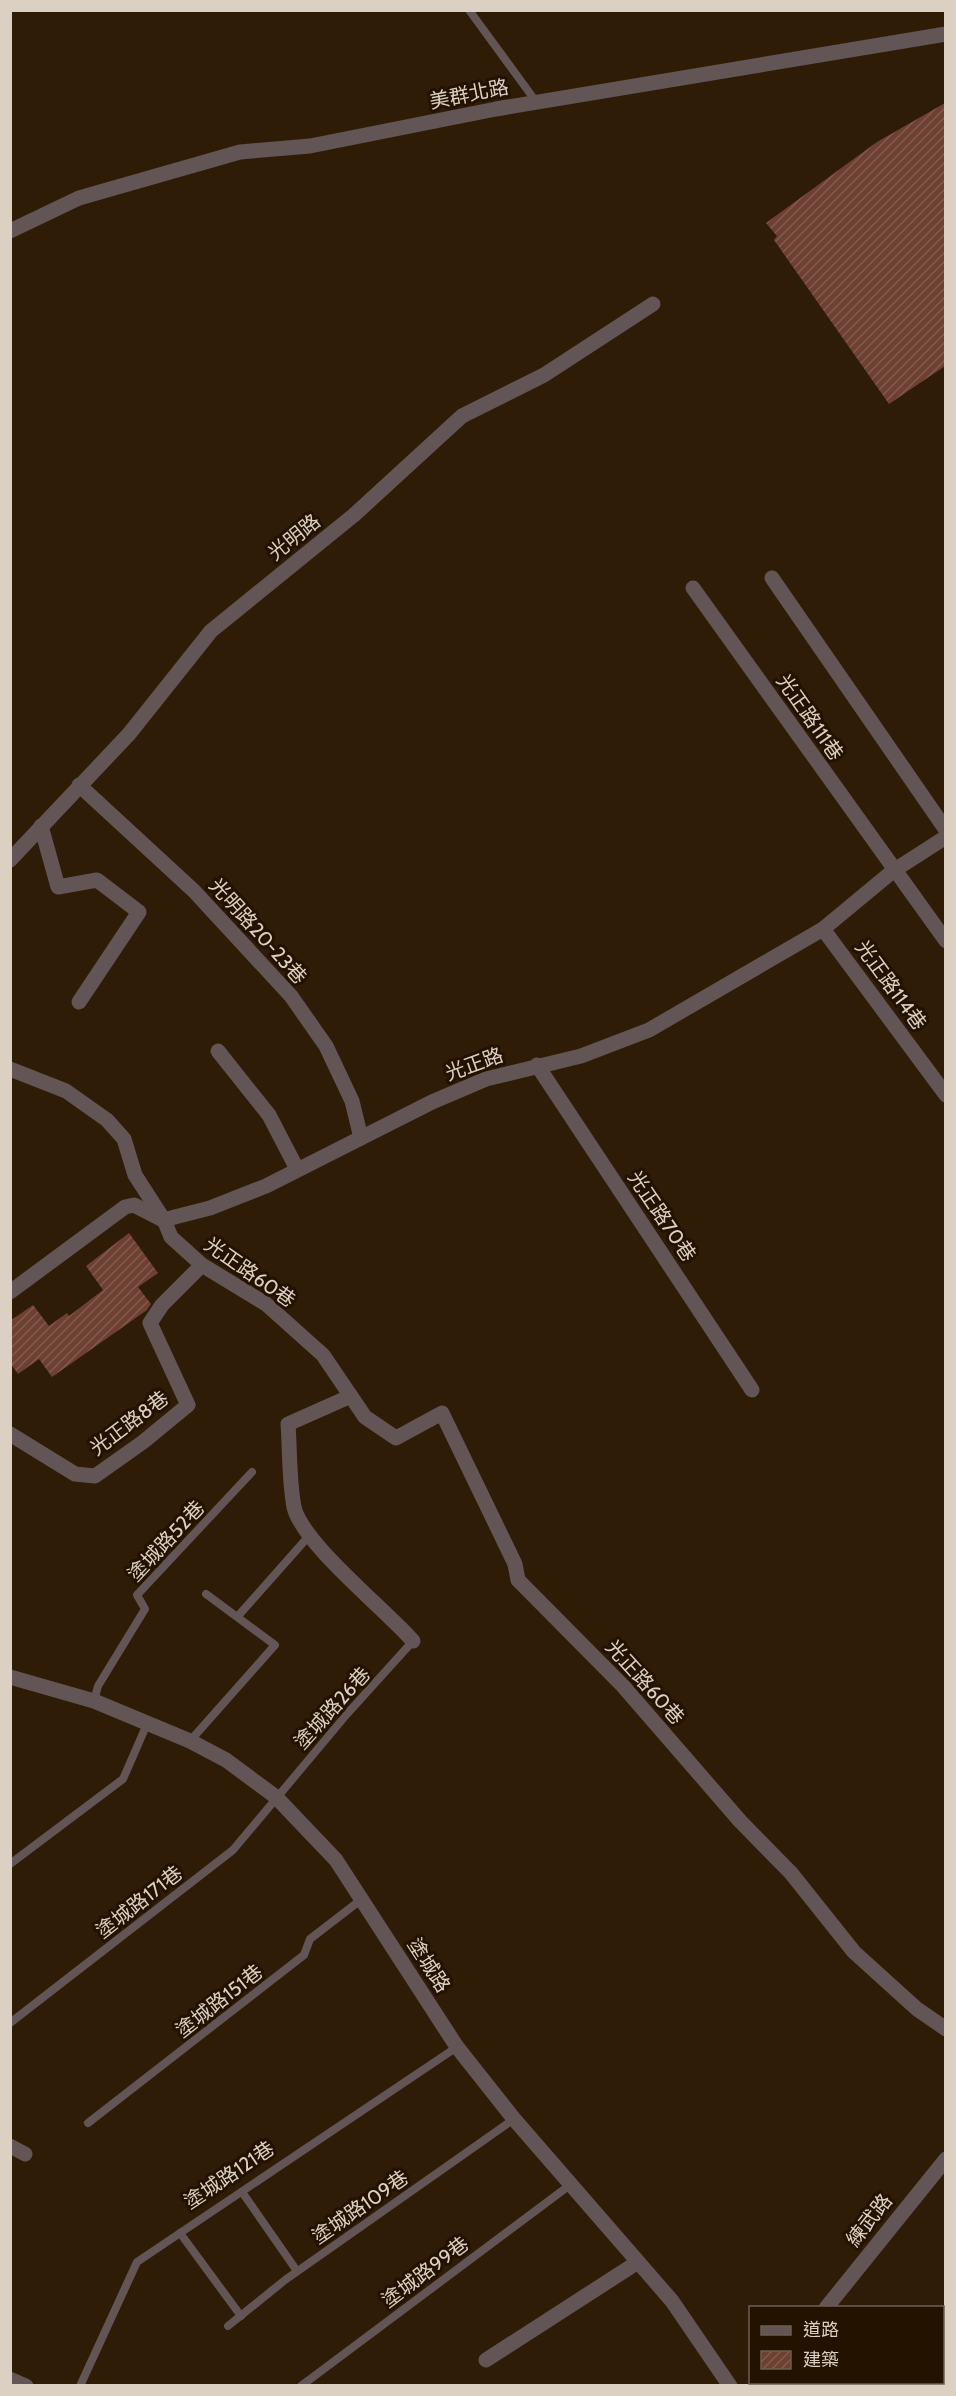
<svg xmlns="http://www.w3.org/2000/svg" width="956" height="2396" viewBox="0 0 956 2396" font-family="Cabin,'Noto Sans TC',sans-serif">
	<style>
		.building { fill: url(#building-hatch) }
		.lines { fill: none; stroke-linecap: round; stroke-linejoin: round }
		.service { stroke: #635455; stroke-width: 8 }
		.minor { stroke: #635455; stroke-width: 15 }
		.tertiary { stroke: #635455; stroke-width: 15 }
		.labels { text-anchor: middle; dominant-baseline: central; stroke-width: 6; stroke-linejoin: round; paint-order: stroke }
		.street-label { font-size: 20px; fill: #dcd0c3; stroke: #241201 }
	</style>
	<defs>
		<pattern id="building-hatch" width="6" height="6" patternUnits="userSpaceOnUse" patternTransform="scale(1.5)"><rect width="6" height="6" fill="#6e4032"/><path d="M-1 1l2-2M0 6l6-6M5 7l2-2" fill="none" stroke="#825b4e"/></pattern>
	</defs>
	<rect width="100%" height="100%" fill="#2e1c07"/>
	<g class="building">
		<path d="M945,103V366L889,404L774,240L777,236L766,223L877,142Z"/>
		<path d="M129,1233L158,1273L138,1287L151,1304L147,1310L52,1377L39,1359L18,1374L10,1363V1321L33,1305L49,1326L67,1313L69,1316L103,1290L86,1266Z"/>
	</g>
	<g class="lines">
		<g class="service">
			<path d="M469,10L537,103"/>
			<path d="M238,1616L308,1537"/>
			<path d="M94,1701L98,1686L145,1609L137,1595L252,1472"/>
			<path d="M190,1741L275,1645L206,1594"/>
			<path d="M10,1864L123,1779L147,1724"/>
			<path d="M10,2023L233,1850L347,1714L413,1641"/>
			<path d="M88,2123L304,1955L310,1939L362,1899"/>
			<path d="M242,2192L297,2271"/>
			<path d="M180,2233L241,2316"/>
			<path d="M228,2326L285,2280L514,2119"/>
			<path d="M80,2386L137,2262L457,2047"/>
			<path d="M301,2386L570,2185"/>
		</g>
		<g class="minor">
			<path d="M10,231L79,198L240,152L310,146L496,109L946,34"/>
			<path d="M772,578L946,830"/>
			<path d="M693,588L946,941"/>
			<path d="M79,785L194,891L291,996L326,1046L352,1101L361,1138"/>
			<path d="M41,826L58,887L97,880L139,912L79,1002"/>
			<path d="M10,860L129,734L211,631L354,515L462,416L544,375L653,304"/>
			<path d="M823,929L946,1095"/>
			<path d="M218,1051L269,1115L297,1169"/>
			<path d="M537,1065L752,1390"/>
			<path d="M10,1069L66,1091L107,1120L124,1139L135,1175L164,1220L171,1237L202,1265L266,1304L323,1355L365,1417L396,1438L442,1413L515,1564L518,1580L623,1686L740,1821L791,1873L854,1952L917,2009L946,2029"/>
			<path d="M10,1292L125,1207L134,1205L163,1220L210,1208L266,1186L432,1102L486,1079L581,1056L649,1030L823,929L893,871L946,837"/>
			<path d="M351,1396L288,1424C290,1451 289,1481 294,1507C302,1543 385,1609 413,1641"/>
			<path d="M10,1434L75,1474L95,1476L143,1442L188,1405L150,1323L162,1305L202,1265"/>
			<path d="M10,2146L25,2154"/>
			<path d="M826,2308L946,2159"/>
			<path d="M486,2360L638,2262"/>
			<path d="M10,2379L26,2386"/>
			<path d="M764,2386L767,2382"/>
		</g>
		<path class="tertiary" d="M10,1677L94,1701L190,1741L226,1760L276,1797L336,1860L457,2047L514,2119L672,2301L730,2386"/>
	</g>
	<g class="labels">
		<g class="street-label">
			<text transform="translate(469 94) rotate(-11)">美群北路</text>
			<text transform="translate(294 537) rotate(-39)">光明路</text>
			<text transform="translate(810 717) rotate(55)">光正路111巷</text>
			<text transform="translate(258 931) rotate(48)">光明路20-23巷</text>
			<text transform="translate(891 985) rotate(54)">光正路114巷</text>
			<text transform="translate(474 1064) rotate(-20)">光正路</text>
			<text transform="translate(662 1216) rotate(56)">光正路70巷</text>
			<text transform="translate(250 1272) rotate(35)">光正路60巷</text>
			<text transform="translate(129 1423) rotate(-37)">光正路8巷</text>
			<text transform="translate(166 1541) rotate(-47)">塗城路52巷</text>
			<text transform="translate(645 1682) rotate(48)">光正路60巷</text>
			<text transform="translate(332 1708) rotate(-48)">塗城路26巷</text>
			<text transform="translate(139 1902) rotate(-38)">塗城路171巷</text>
			<text transform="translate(429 1965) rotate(57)">塗城路</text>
			<text transform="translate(219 2001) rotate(-38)">塗城路151巷</text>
			<text transform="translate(229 2175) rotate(-34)">塗城路121巷</text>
			<text transform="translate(360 2207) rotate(-35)">塗城路109巷</text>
			<text transform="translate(869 2220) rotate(-52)">練武路</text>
			<text transform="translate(425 2272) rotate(-37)">塗城路99巷</text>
		</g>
	</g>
	<rect width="956" height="2396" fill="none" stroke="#dcd0c3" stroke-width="24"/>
	<rect x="749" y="2306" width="195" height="78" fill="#241201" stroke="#6e5e4f" stroke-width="1.5"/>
	<rect x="761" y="2326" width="30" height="9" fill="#635455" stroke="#6e5e4f" stroke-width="1.5"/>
	<text x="803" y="2336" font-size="18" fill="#dcd0c3">道路</text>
	<rect x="761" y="2351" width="30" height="18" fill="url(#building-hatch)" stroke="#6e5e4f" stroke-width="1.5"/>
	<text x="803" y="2366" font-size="18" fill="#dcd0c3">建築</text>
</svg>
